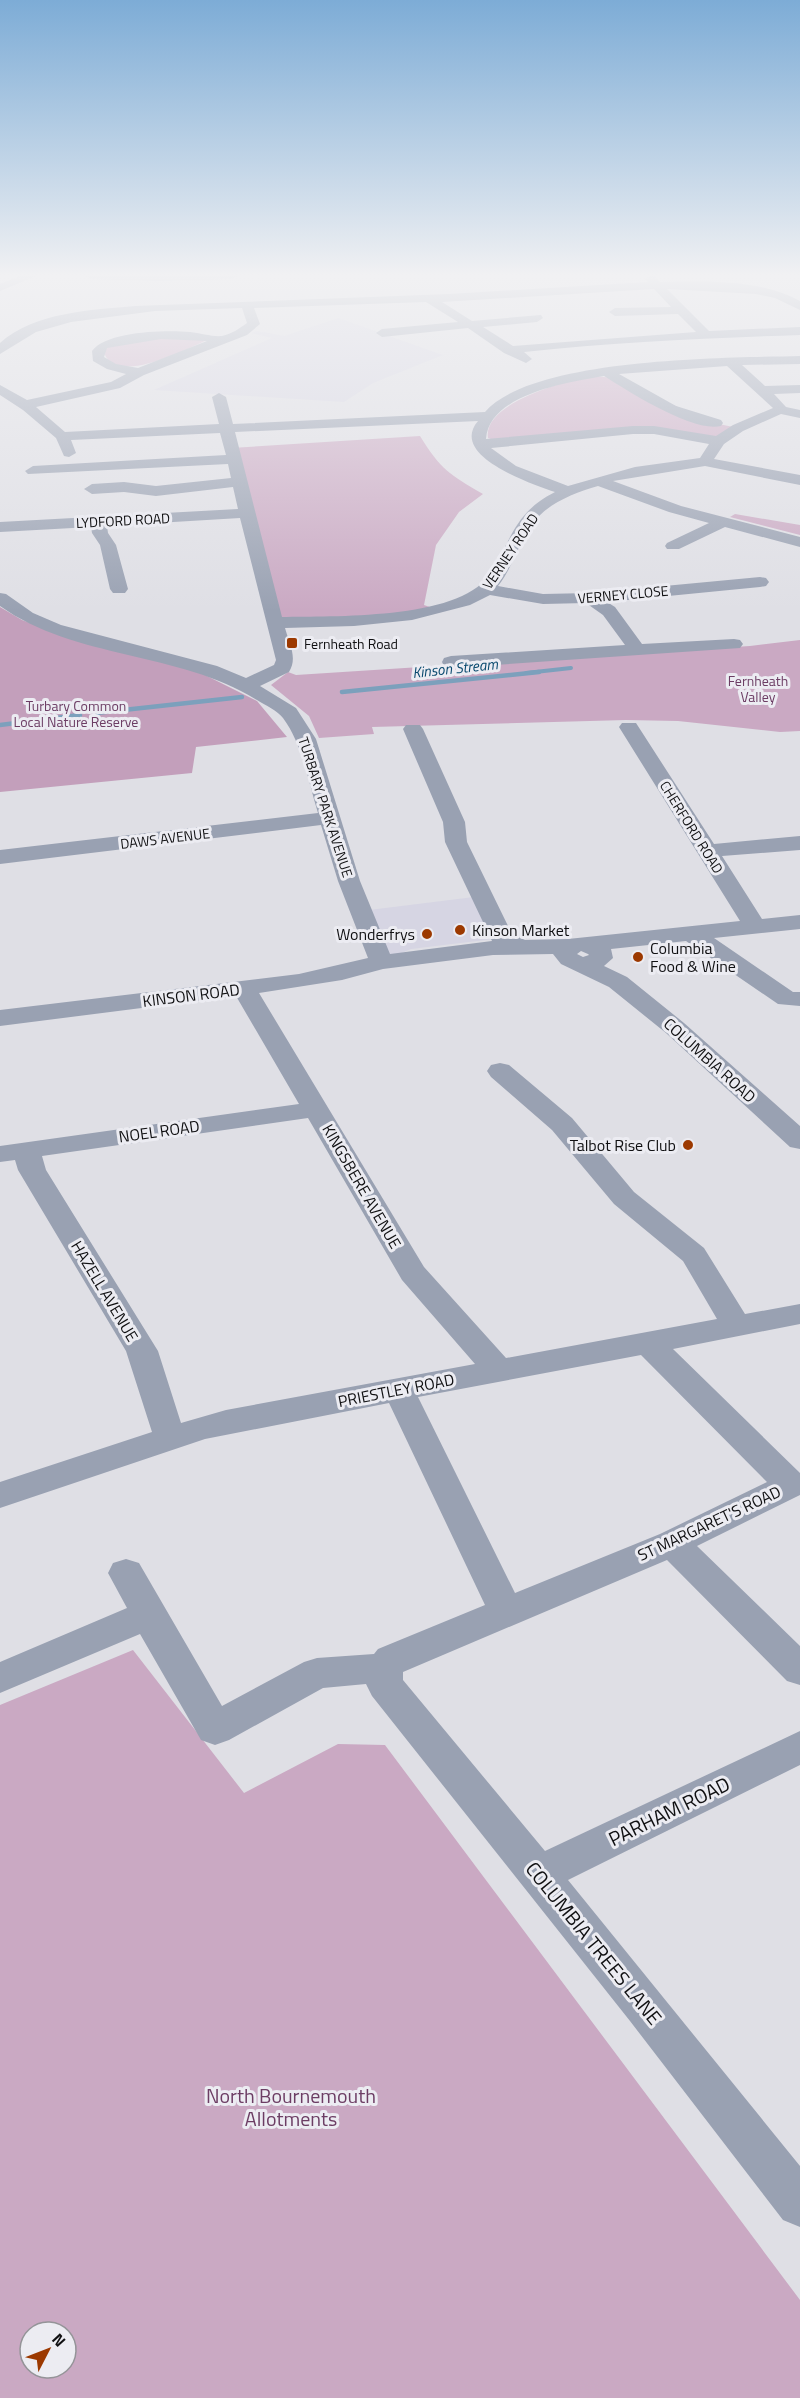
<svg xmlns="http://www.w3.org/2000/svg" width="800" height="2398" viewBox="0 0 800 2398" font-family="'Titillium Web',sans-serif">
	<style>
		.built { fill: #d6d5e3 }
		.green { fill: #caa9c3; fill-rule: evenodd }
		.forest { fill: #c39fbb }
		.lines { fill: none; stroke-linecap: round; stroke-linejoin: round }
		.stream-far1 { stroke: #7ca0bc; stroke-width: 4 }
		.stream { stroke: #7ca0bc; stroke-width: 4.5 }
		.minor { fill: #99a1b2; fill-rule: evenodd }
		.poi-dot { fill: #9c3900; stroke: #ececf2; stroke-width: 2 }
		.labels { text-anchor: middle; dominant-baseline: central; stroke-width: 6; stroke-linejoin: round; paint-order: stroke }
		.far-street-label { font-size: 14px; fill: #101012; stroke: #ececf2 }
		.far-poi-label { font-size: 14px; fill: #101012; stroke: #ececf2; text-anchor: start }
		.far-park-label { font-size: 14px; fill: #6c3d64; stroke: #ececf2 }
		.far-water-label { font-size: 15px; font-style: italic; fill: #09496e; stroke: #ececf2 }
		.poi-label { font-size: 16px; fill: #101012; stroke: #ececf2; text-anchor: start }
		.street-label { font-size: 16px; fill: #101012; stroke: #ececf2 }
		.near-street-label { font-size: 20px; fill: #101012; stroke: #ececf2 }
		.near-park-label { font-size: 20px; fill: #6c3d64; stroke: #ececf2 }
	</style>
	<rect width="100%" height="100%" fill="#dfdfe5"/>
	<g class="built">
		<path d="M338,318L443,355L373,383L344,402L154,390L272,338L251,333L257,331L285,336Z"/>
		<path d="M482,896L502,938L411,949L381,962L361,911Z"/>
	</g>
	<g class="green">
		<path d="M135,338L207,340C187,349 114,387 104,352L107,347Z"/>
		<path d="M595,376L613,378L714,423L738,428L718,441L654,430L494,440L488,438C482,403 569,379 595,376Z"/>
		<path d="M420,436C441,470 449,474 483,494L459,512L436,545L424,605L438,610L274,623L231,448Z"/>
		<path d="M735,514L800,525V535L730,517Z"/>
		<path d="M800,640V731L780,732L678,721L626,720L372,727L374,734L319,738L309,716L271,685L288,672L296,675L750,646Z"/>
		<path d="M133,1650L244,1793L338,1744L385,1745L800,2300V2398H0V1705ZM30,2332H66V2368H30Z"/>
	</g>
	<path class="forest" d="M0,607L22,620L54,632L201,673L257,701L287,737L196,747L192,773L0,792Z"/>
	<g class="lines">
		<path class="stream-far1" d="M526,673L571,668"/>
		<g class="stream">
			<path d="M342,692L539,672"/>
			<path d="M96,713L242,697"/>
			<path d="M0,725L80,715"/>
		</g>
		<g class="minor">
			<path d="M20,276H36L0,291V284Z"/>
			<path d="M85,276H238L232,279L158,281L91,279Z"/>
			<path d="M650,276L655,277L660,282C706,281 759,279 800,301V310L775,298L756,294L667,289L709,331L800,327V335C708,338 616,342 524,352L532,359L526,363L504,353L468,328L382,337L376,333L382,329L458,322L426,302L254,308L260,324L247,335L144,375L120,388L36,407L65,432L219,424L212,397L219,393L226,397L233,424L485,412C533,357 728,358 800,356V364L742,365L765,386L800,385V393L774,394L786,407L800,410V418L781,414L743,431L724,444L714,459L800,475V485L705,466L613,481L681,506L800,537V547L725,527L679,549H667L665,546L667,543L709,523L669,512L598,486C574,493 548,503 533,523C519,542 513,567 498,586L543,594L590,593L760,577L766,578L769,582L766,586L760,587L607,602L615,607L642,644L734,639L740,640L743,644L740,648L451,668L444,666L442,662L444,658L451,656L625,645L603,615L586,603L543,604L490,595L470,605L412,620L354,626L285,628C289,643 298,658 289,672L260,686L296,708L316,739L360,881L390,954L492,941L445,842L443,822L403,729L406,725H420L423,729L465,822L467,842L512,934L525,940L568,939L740,921L619,727L622,723H636L714,844L800,836V850L722,856L762,919L800,915V929L714,938L793,992H800V1006L778,1004L686,941L611,949L613,958L604,966L627,977L684,1023L800,1126V1149L790,1147L666,1033L609,987L561,964L553,954L493,955L383,969L342,980L259,993L424,1267L506,1358L717,1319L683,1261L614,1204L552,1130L491,1077L487,1071L491,1065L500,1063L509,1065L572,1118L634,1192L704,1248L745,1314L800,1304V1324L673,1349L800,1473V1495L697,1546L800,1646V1685L787,1681L667,1560L403,1672V1680L545,1851L800,1731V1765L568,1880L800,2166V2227L783,2220L630,2021L372,1696L366,1684L323,1688L229,1740L215,1745L201,1740L140,1634L0,1693V1662L127,1608L108,1573L113,1563L126,1559L139,1563L222,1706L304,1662L317,1658L374,1654L378,1649L485,1605L389,1403L205,1439L0,1508V1482L152,1432L126,1351L18,1170L15,1160L0,1162V1146L299,1104L236,996L0,1026V1010L299,974L368,958L338,881L321,825L0,864V850L318,813C308,781 303,745 283,718C278,711 265,705 257,700C179,651 76,660 0,606V593L6,594L33,613L61,625L217,666L246,678L274,665L276,660L240,518L107,526L108,533L116,545L128,589L125,593H113L110,589L100,545L92,533L91,527L0,532V522L238,509L233,487L156,496L124,492L92,494L84,489L92,484L124,482L156,486L231,478L228,464L28,474L25,471L33,466L226,455L220,433L71,440L76,453L69,457L64,456L56,438L23,410L0,395V385L27,400L111,382L126,374L107,369L93,361L92,351C107,331 165,330 190,332C200,333 213,337 222,336C232,334 240,328 247,323L242,308L155,311L71,322L36,332L0,354V343C34,312 92,310 135,306L449,294L648,282L645,279ZM654,289L671,307L615,308L609,312L615,316L678,314L696,332L513,346L483,327L537,322L543,318L541,315L472,321L442,302ZM161,339L207,341L138,368L116,364L104,357L107,348ZM727,366L773,408L733,425L716,436L654,426H633L486,439C489,394 569,382 604,376C628,391 693,433 721,426L723,423L721,420L676,406L619,374ZM478,421C448,456 532,484 555,492C512,514 513,540 488,576C458,620 331,616 282,617L235,432ZM633,434H654L709,444L700,458L635,467L568,486L516,466L491,448ZM581,951L588,954L589,955L583,957L577,954ZM308,1118L402,1280L475,1364L226,1410L181,1423L158,1351L46,1170L42,1156ZM641,1355L767,1482L660,1534L515,1593L418,1397Z"/>
		</g>
	</g>
	<linearGradient id="sky" x2="0" y2="1"><stop stop-color="#7dacd6"/><stop offset="0.45" stop-color="#f1f1f3"/><stop offset="1" stop-color="#f1f1f3" stop-opacity="0"/></linearGradient>
	<rect width="800" height="611" fill="url(#sky)"/>
	<g class="poi-dot">
		<rect x="286" y="637" width="12" height="12" rx="3"/>
		<circle cx="460" cy="930" r="6"/>
		<circle cx="427" cy="934" r="6"/>
		<circle cx="638" cy="957" r="6"/>
		<circle cx="688" cy="1145" r="6"/>
	</g>
	<g class="labels">
		<g class="far-street-label">
			<text transform="translate(123 520) rotate(-3)">LYDFORD ROAD</text>
			<text transform="translate(510 551) rotate(-56)">VERNEY ROAD</text>
			<text transform="translate(623 594) rotate(-5)">VERNEY CLOSE</text>
			<text transform="translate(326 807) rotate(72)">TURBARY PARK AVENUE</text>
			<text transform="translate(692 827) rotate(58)">CHERFORD ROAD</text>
			<text transform="translate(165 838) rotate(-7)">DAWS AVENUE</text>
		</g>
		<g class="far-poi-label">
			<text x="304" y="643">Fernheath Road</text>
		</g>
		<g class="far-park-label">
			<text x="758" y="680">Fernheath<tspan x="758" dy="16">Valley</tspan></text>
			<text x="76" y="705">Turbary Common<tspan x="76" dy="16">Local Nature Reserve</tspan></text>
		</g>
		<g class="far-water-label">
			<text transform="translate(455 668) rotate(-6)">Kinson Stream</text>
		</g>
		<g class="poi-label">
			<text x="472" y="930">Kinson Market</text>
			<text x="415" y="934" text-anchor="end">Wonderfrys</text>
			<text x="650" y="948">Columbia<tspan x="650" dy="18">Food &amp; Wine</tspan></text>
			<text x="676" y="1145" text-anchor="end">Talbot Rise Club</text>
		</g>
		<g class="street-label">
			<text transform="translate(191 995) rotate(-7)">KINSON ROAD</text>
			<text transform="translate(710 1060) rotate(42)">COLUMBIA ROAD</text>
			<text transform="translate(159 1131) rotate(-8)">NOEL ROAD</text>
			<text transform="translate(362 1186) rotate(60)">KINGSBERE AVENUE</text>
			<text transform="translate(105 1291) rotate(59)">HAZELL AVENUE</text>
			<text transform="translate(396 1390) rotate(-11)">PRIESTLEY ROAD</text>
			<text transform="translate(709 1523) rotate(-25)">ST MARGARET'S ROAD</text>
		</g>
		<g class="near-street-label">
			<text transform="translate(669 1811) rotate(-26)">PARHAM ROAD</text>
			<text transform="translate(594 1943) rotate(51)">COLUMBIA TREES LANE</text>
		</g>
		<g class="near-park-label">
			<text x="291" y="2095">North Bournemouth<tspan x="291" dy="23">Allotments</tspan></text>
		</g>
	</g>
	<g transform="translate(48 2350) rotate(48)"><circle r="28" fill="#ececf2" stroke="#949498" stroke-width="1.5"/>
	<path d="M0-4.5L10 22L0 15L-10 22Z" fill="#9c3900"/>
	<text y="-9" font-size="16" font-weight="bold" text-anchor="middle" fill="#101012">N</text>
	</g>
</svg>
